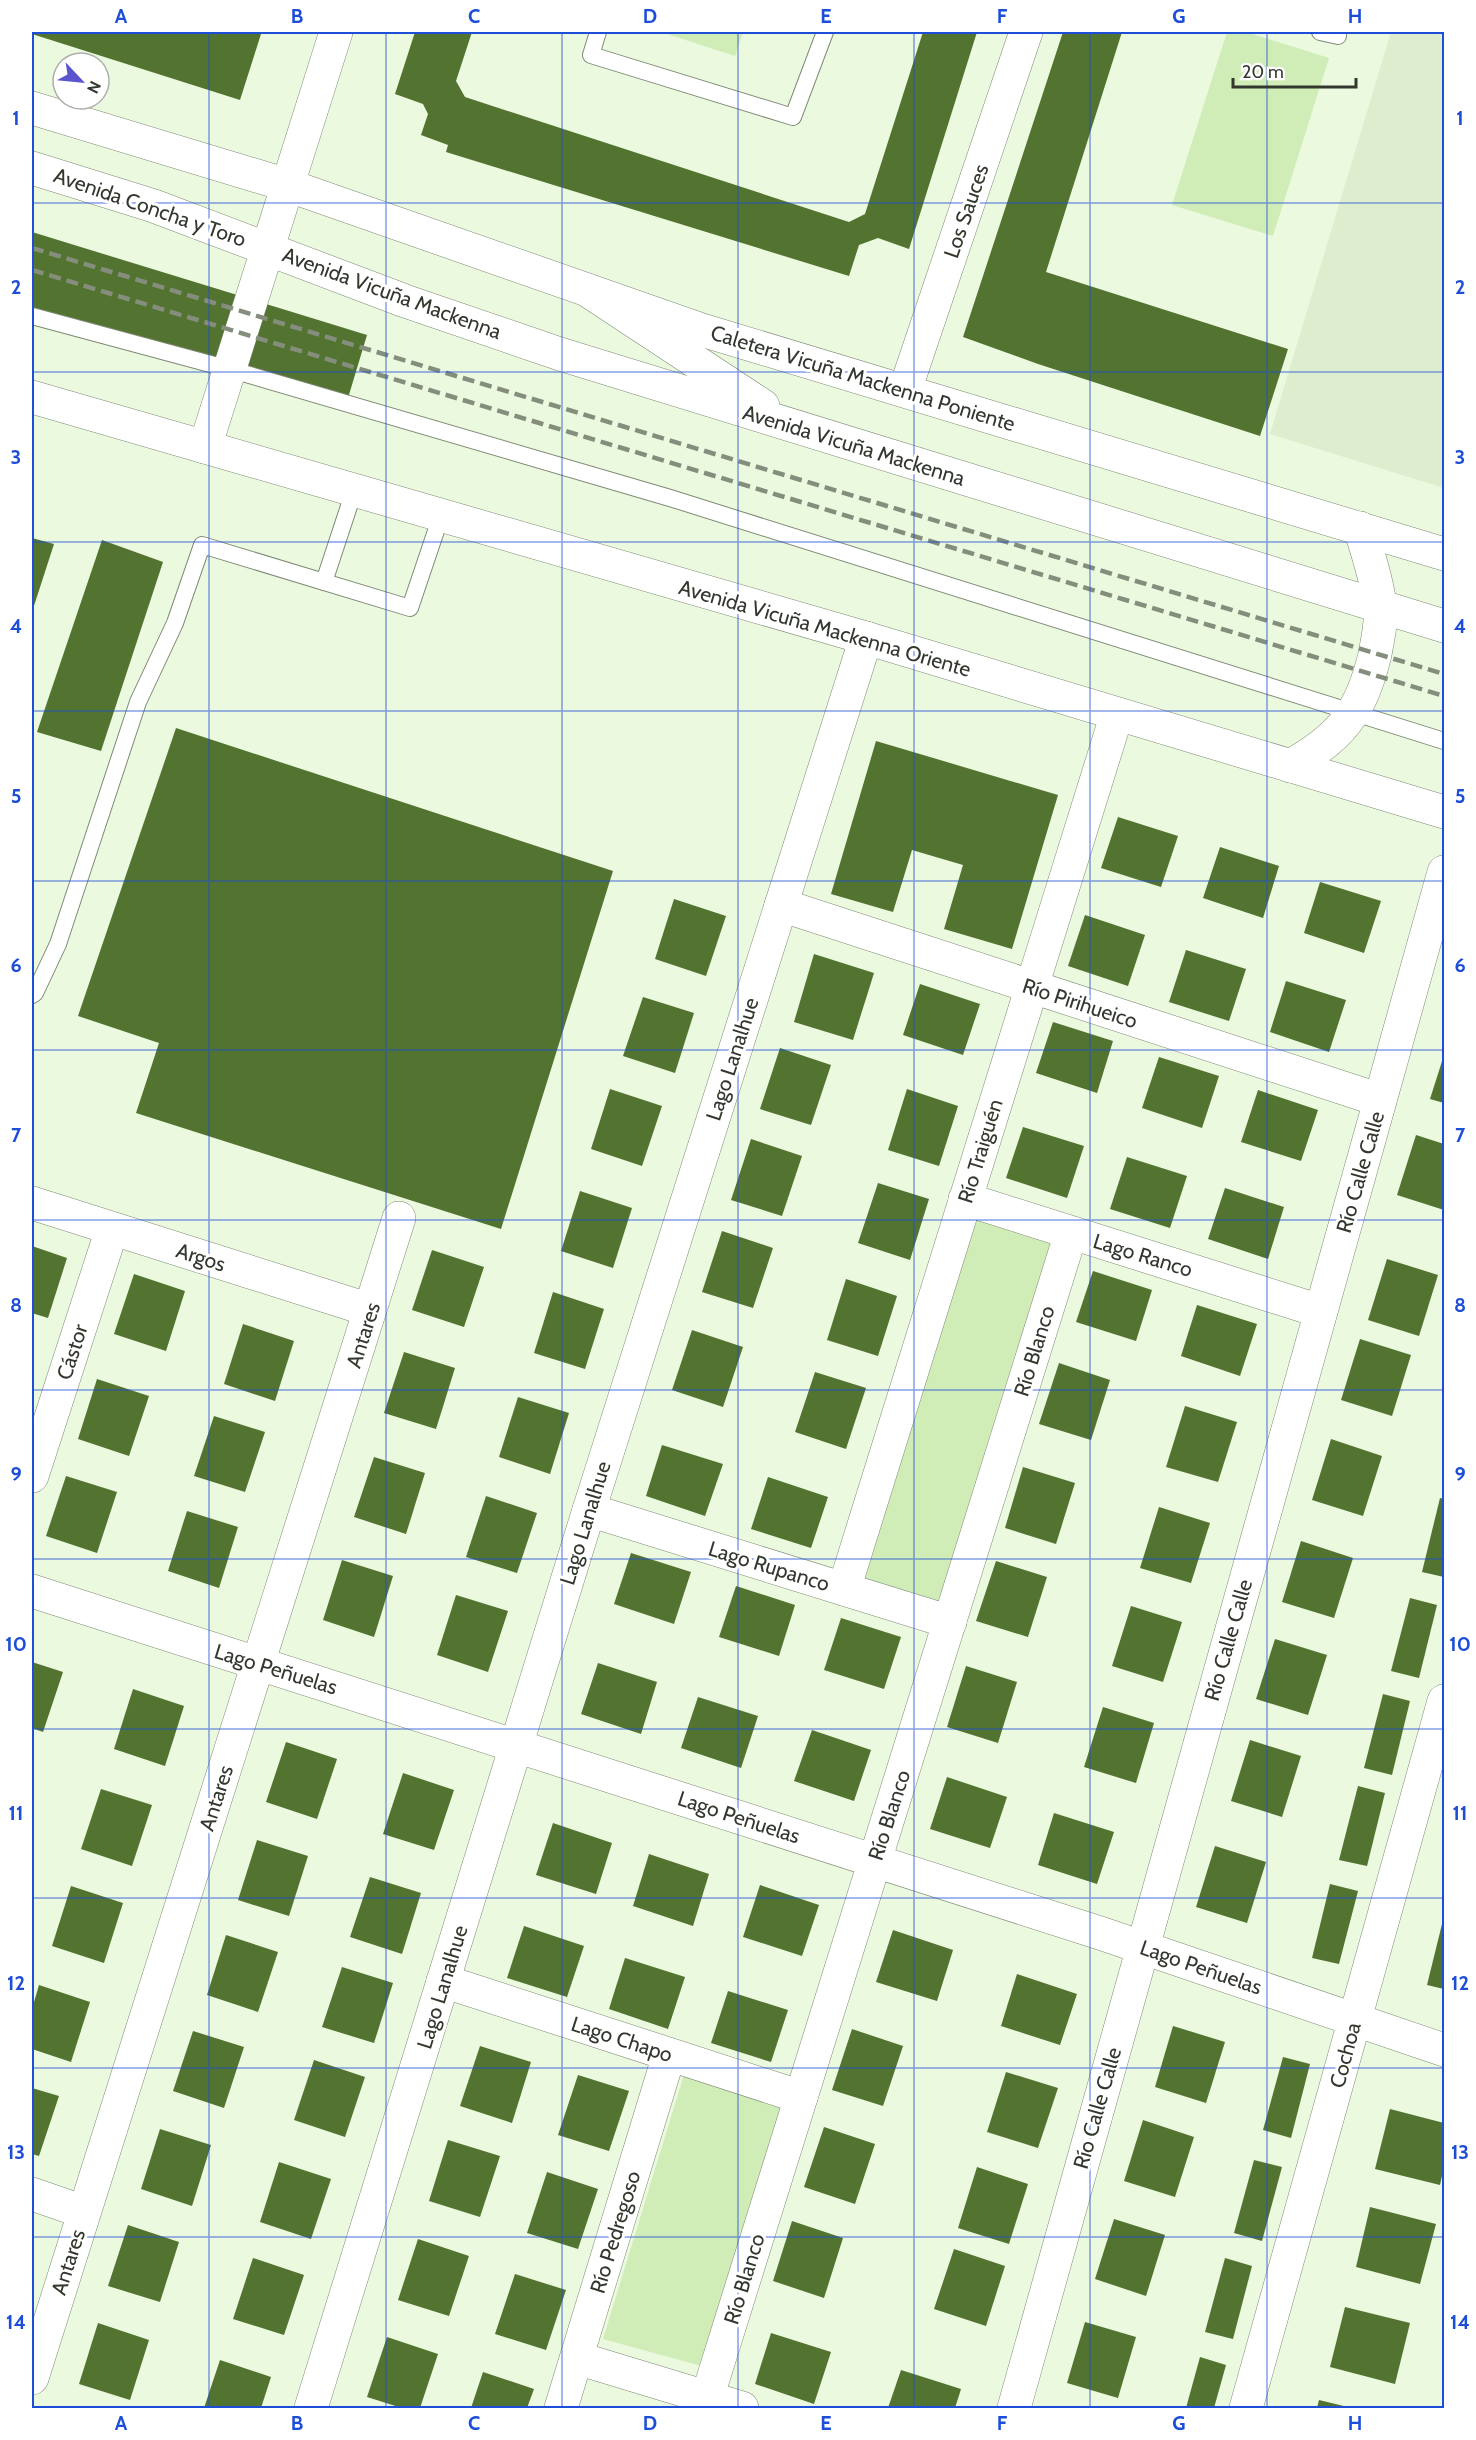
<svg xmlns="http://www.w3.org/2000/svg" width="1476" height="2440" viewBox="0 0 1476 2440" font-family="Cabin,sans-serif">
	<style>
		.built { fill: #ddedce }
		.green { fill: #d0ecb7 }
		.building { fill: #537330 }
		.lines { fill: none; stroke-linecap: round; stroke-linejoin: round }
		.service-casing { stroke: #7f8b75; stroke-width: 18 }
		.minor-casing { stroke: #7f8b75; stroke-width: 34 }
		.tertiary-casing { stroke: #7f8b75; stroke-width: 34 }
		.primary-casing { stroke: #7f8b75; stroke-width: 34 }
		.service { stroke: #fff; stroke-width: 16 }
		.minor { stroke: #fff; stroke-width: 33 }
		.tertiary { stroke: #fff; stroke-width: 33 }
		.primary { stroke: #fff; stroke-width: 33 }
		.rail { stroke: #858e7d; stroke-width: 4.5; stroke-dasharray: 12 6; stroke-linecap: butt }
		.grid { fill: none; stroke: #1d4ed8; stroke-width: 1.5; stroke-opacity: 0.55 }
		.labels { text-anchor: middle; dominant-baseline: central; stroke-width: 6; stroke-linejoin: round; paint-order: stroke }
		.street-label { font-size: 21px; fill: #33382f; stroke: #fff }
		.neatline { fill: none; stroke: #1d4ed8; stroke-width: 2 }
		.grid-label { font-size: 20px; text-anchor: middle; font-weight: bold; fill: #1d4ed8 }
	</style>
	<rect width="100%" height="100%" fill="#ebf9df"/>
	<path class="built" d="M1391,32H1444V488L1270,434Z"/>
	<g class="green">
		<path d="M661,32H743L735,56Z"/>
		<path d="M1227,32H1246L1329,58L1273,236L1172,205Z"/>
		<path d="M966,1214L1052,1242L940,1602L856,1580Z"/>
		<path d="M686,2068L785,2105L705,2367L603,2339Z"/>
	</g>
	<g class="building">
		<path d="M32,32H253L261,34L240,100L32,34Z"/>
		<path d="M415,32H472L456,81L465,97L849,222L865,214L923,32H977L909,249L878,238L859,245L849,276L446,152L448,145L421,135L428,114L423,104L395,94Z"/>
		<path d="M1063,32H1122L1046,272L1288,349L1260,436L1038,364L963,337Z"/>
		<path d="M32,232L367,335L345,408L32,313Z"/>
		<path d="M32,538L54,544L32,612Z"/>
		<path d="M102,540L163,562L101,751L37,732Z"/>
		<path d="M176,728L613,871L501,1229L136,1113L159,1043L78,1016Z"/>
		<path d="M876,741L1058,795L1012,949L944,929L963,865L912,850L893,912L831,894Z"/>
		<path d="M1118,817L1178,836L1161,887L1101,868Z"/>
		<path d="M1220,847L1279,866L1263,918L1203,898Z"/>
		<path d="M1320,882L1381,901L1364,953L1304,933Z"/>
		<path d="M674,899L726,916L706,976L655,959Z"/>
		<path d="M1085,915L1145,935L1128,986L1068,966Z"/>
		<path d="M1186,950L1246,969L1229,1021L1169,1002Z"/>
		<path d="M814,954L874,973L853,1040L794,1022Z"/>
		<path d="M1286,981L1346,1000L1329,1052L1270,1032Z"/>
		<path d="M920,984L980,1004L963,1055L903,1035Z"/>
		<path d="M643,997L694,1013L675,1073L623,1056Z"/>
		<path d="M1053,1022L1113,1041L1097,1093L1036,1073Z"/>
		<path d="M780,1048L831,1065L811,1125L760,1109Z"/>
		<path d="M1444,1055V1103L1430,1099Z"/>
		<path d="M1159,1057L1219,1076L1202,1128L1142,1108Z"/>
		<path d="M610,1089L662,1106L642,1166L591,1149Z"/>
		<path d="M907,1089L958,1106L939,1166L888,1150Z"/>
		<path d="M1258,1090L1318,1110L1301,1161L1241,1142Z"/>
		<path d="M1023,1127L1084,1146L1067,1198L1006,1178Z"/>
		<path d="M1416,1135L1444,1144V1210L1397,1195Z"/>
		<path d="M751,1139L802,1156L782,1216L731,1200Z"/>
		<path d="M1127,1157L1187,1176L1170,1228L1110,1209Z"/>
		<path d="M878,1183L929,1199L910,1260L858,1243Z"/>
		<path d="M1225,1188L1284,1207L1268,1259L1208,1239Z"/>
		<path d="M580,1191L632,1208L613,1268L561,1251Z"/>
		<path d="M722,1231L773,1248L753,1308L702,1292Z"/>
		<path d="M32,1246L67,1258L48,1318L32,1313Z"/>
		<path d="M432,1250L484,1267L464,1327L412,1310Z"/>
		<path d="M1387,1259L1438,1275L1419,1336L1368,1320Z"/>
		<path d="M1093,1271L1152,1290L1136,1341L1076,1322Z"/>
		<path d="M134,1274L185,1291L166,1351L114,1334Z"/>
		<path d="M846,1279L897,1296L878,1356L827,1340Z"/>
		<path d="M553,1292L604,1309L585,1369L534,1353Z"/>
		<path d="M1197,1305L1257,1324L1240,1376L1181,1356Z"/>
		<path d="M243,1324L294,1341L275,1401L224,1384Z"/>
		<path d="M692,1330L743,1347L723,1407L672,1390Z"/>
		<path d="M1360,1339L1411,1355L1392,1416L1341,1400Z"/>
		<path d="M404,1352L455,1368L436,1429L384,1413Z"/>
		<path d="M1059,1363L1110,1380L1091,1440L1039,1424Z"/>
		<path d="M815,1372L866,1388L846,1449L795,1432Z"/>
		<path d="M97,1379L149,1396L129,1456L78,1439Z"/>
		<path d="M518,1397L569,1413L550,1474L499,1457Z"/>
		<path d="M1185,1406L1237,1422L1218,1482L1166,1467Z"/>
		<path d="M214,1416L265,1432L245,1492L194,1476Z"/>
		<path d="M1331,1439L1382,1456L1363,1516L1312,1500Z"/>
		<path d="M662,1445L723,1464L705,1516L646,1496Z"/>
		<path d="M374,1457L425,1473L406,1534L354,1517Z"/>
		<path d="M1023,1467L1075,1483L1056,1544L1005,1528Z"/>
		<path d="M66,1476L117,1492L97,1553L46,1536Z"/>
		<path d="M768,1477L828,1497L811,1548L751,1529Z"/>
		<path d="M486,1496L537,1513L517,1573L466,1557Z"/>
		<path d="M1440,1498L1444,1499V1577L1422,1572Z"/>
		<path d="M1159,1507L1210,1523L1191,1583L1140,1568Z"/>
		<path d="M187,1511L238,1527L219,1588L168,1571Z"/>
		<path d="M1301,1541L1353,1558L1334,1618L1282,1602Z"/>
		<path d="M631,1553L691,1572L674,1624L614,1604Z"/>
		<path d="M342,1560L393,1576L374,1637L323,1620Z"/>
		<path d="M996,1561L1047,1577L1028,1637L976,1621Z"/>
		<path d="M736,1586L795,1605L779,1656L719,1637Z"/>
		<path d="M456,1595L508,1611L488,1672L437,1655Z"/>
		<path d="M1410,1598L1437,1605L1419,1678L1391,1671Z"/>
		<path d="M1131,1606L1182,1622L1163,1682L1112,1666Z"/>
		<path d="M841,1618L901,1637L884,1689L824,1670Z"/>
		<path d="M1275,1639L1327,1655L1308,1715L1256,1699Z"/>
		<path d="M32,1662L63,1672L43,1732L32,1728Z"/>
		<path d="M598,1663L657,1682L641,1734L581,1714Z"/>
		<path d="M966,1666L1017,1682L998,1743L947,1727Z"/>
		<path d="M133,1689L184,1706L165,1766L114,1749Z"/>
		<path d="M1383,1694L1410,1701L1392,1775L1364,1768Z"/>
		<path d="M698,1697L758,1716L741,1768L681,1748Z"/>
		<path d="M1103,1707L1154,1723L1136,1783L1084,1767Z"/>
		<path d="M812,1730L871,1750L854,1801L794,1781Z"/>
		<path d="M1250,1740L1301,1756L1282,1817L1231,1801Z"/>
		<path d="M286,1742L337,1759L317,1819L266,1802Z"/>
		<path d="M403,1773L454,1790L434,1850L383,1834Z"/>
		<path d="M947,1777L1007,1797L990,1848L930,1829Z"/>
		<path d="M1358,1786L1385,1793L1367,1866L1339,1860Z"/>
		<path d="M101,1789L152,1805L132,1866L81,1849Z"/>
		<path d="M1054,1813L1114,1832L1097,1884L1038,1865Z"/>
		<path d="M553,1823L612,1843L596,1894L536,1875Z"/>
		<path d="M257,1840L308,1856L289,1916L238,1900Z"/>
		<path d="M1215,1846L1266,1862L1247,1923L1196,1907Z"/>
		<path d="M649,1854L709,1874L693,1926L633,1906Z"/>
		<path d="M370,1877L421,1893L402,1954L350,1937Z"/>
		<path d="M1330,1884L1358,1891L1339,1964L1312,1958Z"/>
		<path d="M760,1885L819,1905L802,1956L743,1937Z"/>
		<path d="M71,1886L123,1903L104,1963L52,1946Z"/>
		<path d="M1442,1924L1444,1925V1989L1427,1985Z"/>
		<path d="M524,1926L584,1946L567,1997L507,1978Z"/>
		<path d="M893,1930L953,1950L937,2001L876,1982Z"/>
		<path d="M226,1935L278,1952L258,2012L207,1995Z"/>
		<path d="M625,1958L685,1977L668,2029L609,2009Z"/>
		<path d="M342,1967L393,1983L374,2043L322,2027Z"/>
		<path d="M1017,1974L1077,1994L1060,2045L1001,2026Z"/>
		<path d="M39,1985L90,2002L71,2062L32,2049V2009Z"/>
		<path d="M728,1991L788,2010L771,2062L711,2043Z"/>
		<path d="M1173,2026L1225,2042L1206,2103L1155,2087Z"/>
		<path d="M852,2029L903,2046L883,2106L832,2090Z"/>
		<path d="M193,2031L244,2047L224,2108L173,2091Z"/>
		<path d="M480,2046L531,2062L512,2123L460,2106Z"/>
		<path d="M1283,2057L1310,2064L1291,2138L1263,2130Z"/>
		<path d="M314,2060L365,2077L345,2137L294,2120Z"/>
		<path d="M1006,2072L1058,2088L1038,2148L987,2132Z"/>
		<path d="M578,2075L629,2091L609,2151L558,2135Z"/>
		<path d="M32,2088L59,2096L39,2156L32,2154Z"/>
		<path d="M1390,2109L1444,2123V2167L1440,2185L1375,2169Z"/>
		<path d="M1143,2120L1194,2137L1175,2197L1124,2181Z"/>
		<path d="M824,2127L875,2144L855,2204L804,2187Z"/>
		<path d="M160,2129L211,2145L192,2206L141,2189Z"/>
		<path d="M448,2140L500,2156L480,2217L429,2201Z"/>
		<path d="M1254,2160L1282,2167L1262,2241L1234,2233Z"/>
		<path d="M279,2162L331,2179L311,2239L260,2222Z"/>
		<path d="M977,2167L1028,2184L1009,2244L958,2228Z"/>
		<path d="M547,2172L598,2189L578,2249L527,2233Z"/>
		<path d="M1370,2207L1436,2224L1420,2284L1356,2267Z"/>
		<path d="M1114,2219L1165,2235L1146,2296L1095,2279Z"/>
		<path d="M792,2221L843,2238L824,2298L773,2281Z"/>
		<path d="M128,2225L179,2242L160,2302L108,2286Z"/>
		<path d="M418,2239L469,2256L449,2316L398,2300Z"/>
		<path d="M954,2249L1005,2266L986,2326L934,2309Z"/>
		<path d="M253,2258L304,2275L284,2335L233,2319Z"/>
		<path d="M1225,2258L1252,2266L1233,2339L1205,2332Z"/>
		<path d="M515,2274L566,2290L546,2350L495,2334Z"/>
		<path d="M1345,2307L1410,2323L1395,2384L1330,2367Z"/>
		<path d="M1085,2322L1136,2337L1118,2398L1067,2383Z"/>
		<path d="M98,2323L149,2340L130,2400L79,2384Z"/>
		<path d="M771,2333L831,2352L814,2404L755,2384Z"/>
		<path d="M387,2337L438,2354L420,2408H402L367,2397Z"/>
		<path d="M1200,2357L1226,2365L1214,2408H1186Z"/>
		<path d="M220,2360L271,2377L261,2408H204Z"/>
		<path d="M901,2370L961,2389L955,2408H888Z"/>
		<path d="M483,2372L534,2389L527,2408H471Z"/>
		<path d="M1319,2400L1352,2408H1317Z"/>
	</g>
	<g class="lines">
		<defs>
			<g id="service">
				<path d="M598,32L591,55L793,117L825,32"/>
				<path d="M1320,32L1338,36"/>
				<path d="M32,316L229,369L670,498L1444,741"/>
				<path d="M324,582L354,491"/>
				<path d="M32,995L35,993L58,944L138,702L175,623L202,545L410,608L441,516"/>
			</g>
			<g id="minor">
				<path d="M905,390L1026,32"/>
				<path d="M781,905L1380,1100"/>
				<path d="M965,1199L1320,1311"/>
				<path d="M32,1203L370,1310"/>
				<path d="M32,1476L112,1229"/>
				<path d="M589,1510L950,1622"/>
				<path d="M844,1589L1117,714"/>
				<path d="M32,1591L1103,1934L1444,2050"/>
				<path d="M443,1981L801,2097"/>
				<path d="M32,2194L84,2212"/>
				<path d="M577,2358L742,2408"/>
				<path d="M32,2378L399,1218"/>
				<path d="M707,2398L1071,1233"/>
				<path d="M311,2408L589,1510L866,638"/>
				<path d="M561,2408L669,2055"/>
				<path d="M1014,2408L1444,872"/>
				<path d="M1246,2408L1444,1701"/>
			</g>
			<g id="tertiary">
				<path d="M32,108L287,185L702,330L1444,554"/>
				<path d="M205,447L336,32"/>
			</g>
			<g id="primary">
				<path d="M32,168L154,206L405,301L560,354L1444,626"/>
				<path d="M587,290L763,406"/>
				<path d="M32,397L866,638L1444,812"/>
				<path d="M1290,766C1341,738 1362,711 1375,654C1378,638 1382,620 1380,604C1376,578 1368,553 1360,528"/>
			</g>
		</defs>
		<use href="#service" class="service-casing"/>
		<use href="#minor" class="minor-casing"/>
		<use href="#tertiary" class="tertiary-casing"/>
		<use href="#primary" class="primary-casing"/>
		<use href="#service" class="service"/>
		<use href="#minor" class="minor"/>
		<use href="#tertiary" class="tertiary"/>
		<use href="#primary" class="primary"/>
		<g class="rail">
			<path d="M32,248L1444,674"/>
			<path d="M32,270L1444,696"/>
		</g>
	</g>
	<path class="grid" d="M209,32V2408M386,32V2408M562,32V2408M738,32V2408M914,32V2408M1090,32V2408M1267,32V2408M32,203H1444M32,372H1444M32,542H1444M32,711H1444M32,881H1444M32,1050H1444M32,1220H1444M32,1390H1444M32,1559H1444M32,1729H1444M32,1898H1444M32,2068H1444M32,2237H1444"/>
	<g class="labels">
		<g class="street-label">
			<text transform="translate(150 207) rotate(19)">Avenida Concha y Toro</text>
			<text transform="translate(966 211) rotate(-71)">Los Sauces</text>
			<text transform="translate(392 293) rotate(20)">Avenida Vicuña Mackenna</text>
			<text transform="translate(863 378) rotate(17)">Caletera Vicuña Mackenna Poniente</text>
			<text transform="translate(854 445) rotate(17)">Avenida Vicuña Mackenna</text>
			<text transform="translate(825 628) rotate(16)">Avenida Vicuña Mackenna Oriente</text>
			<text transform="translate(1080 1003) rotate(18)">Río Pirihueico</text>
			<text transform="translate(732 1059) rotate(-72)">Lago Lanalhue</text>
			<text transform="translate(980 1151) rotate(-73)">Río Traiguén</text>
			<text transform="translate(1360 1172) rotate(-74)">Río Calle Calle</text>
			<text transform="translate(1143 1255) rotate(17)">Lago Ranco</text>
			<text transform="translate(201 1257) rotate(18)">Argos</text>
			<text transform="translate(363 1335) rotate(-72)">Antares</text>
			<text transform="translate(1034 1351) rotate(-73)">Río Blanco</text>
			<text transform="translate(72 1352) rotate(-72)">Cástor</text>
			<text transform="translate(585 1523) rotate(-73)">Lago Lanalhue</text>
			<text transform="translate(769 1566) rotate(17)">Lago Rupanco</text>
			<text transform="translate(1228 1640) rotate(-74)">Río Calle Calle</text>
			<text transform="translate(276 1669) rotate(17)">Lago Peñuelas</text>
			<text transform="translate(216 1798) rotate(-72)">Antares</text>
			<text transform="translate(889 1815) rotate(-72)">Río Blanco</text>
			<text transform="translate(739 1817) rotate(18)">Lago Peñuelas</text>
			<text transform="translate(1201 1967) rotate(19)">Lago Peñuelas</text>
			<text transform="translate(442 1987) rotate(-73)">Lago Lanalhue</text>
			<text transform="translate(622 2039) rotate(18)">Lago Chapo</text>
			<text transform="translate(1345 2055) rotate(-75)">Cochoa</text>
			<text transform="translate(1097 2108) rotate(-74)">Río Calle Calle</text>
			<text transform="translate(615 2232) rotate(-73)">Río Pedregoso</text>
			<text transform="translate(68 2262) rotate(-72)">Antares</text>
			<text transform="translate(744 2279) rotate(-73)">Río Blanco</text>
		</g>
	</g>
	<rect width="1476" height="2440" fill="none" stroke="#ffffff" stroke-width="66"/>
	<g transform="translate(81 81) rotate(116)"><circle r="28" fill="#ffffff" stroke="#adafac" stroke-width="1.5"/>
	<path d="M0-4.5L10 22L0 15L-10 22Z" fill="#5a55cd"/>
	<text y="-9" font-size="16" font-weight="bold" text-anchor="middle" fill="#33382f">N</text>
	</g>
	<path d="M1233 78v9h123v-9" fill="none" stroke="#33382f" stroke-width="3"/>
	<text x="1242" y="78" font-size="18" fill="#33382f" stroke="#ffffff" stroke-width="4.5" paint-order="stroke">20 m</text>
	<rect x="33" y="33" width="1410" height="2374" class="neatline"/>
	<g class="grid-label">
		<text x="121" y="23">A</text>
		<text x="297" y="23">B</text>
		<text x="474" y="23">C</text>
		<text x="650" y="23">D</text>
		<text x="826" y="23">E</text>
		<text x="1002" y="23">F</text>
		<text x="1179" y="23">G</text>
		<text x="1355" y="23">H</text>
		<text x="16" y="125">1</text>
		<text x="1460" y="125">1</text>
		<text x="16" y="294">2</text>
		<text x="1460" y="294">2</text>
		<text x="16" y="464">3</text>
		<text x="1460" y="464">3</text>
		<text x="16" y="633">4</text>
		<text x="1460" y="633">4</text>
		<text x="16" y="803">5</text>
		<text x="1460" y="803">5</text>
		<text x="16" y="972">6</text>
		<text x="1460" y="972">6</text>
		<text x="16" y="1142">7</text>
		<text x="1460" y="1142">7</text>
		<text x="16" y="1312">8</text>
		<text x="1460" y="1312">8</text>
		<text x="16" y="1481">9</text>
		<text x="1460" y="1481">9</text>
		<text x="16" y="1651">10</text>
		<text x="1460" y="1651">10</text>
		<text x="16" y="1820">11</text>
		<text x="1460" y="1820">11</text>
		<text x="16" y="1990">12</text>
		<text x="1460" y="1990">12</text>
		<text x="16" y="2159">13</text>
		<text x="1460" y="2159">13</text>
		<text x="16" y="2329">14</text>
		<text x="1460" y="2329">14</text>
		<text x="121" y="2430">A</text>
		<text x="297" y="2430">B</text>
		<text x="474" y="2430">C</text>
		<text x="650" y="2430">D</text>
		<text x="826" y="2430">E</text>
		<text x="1002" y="2430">F</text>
		<text x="1179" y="2430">G</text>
		<text x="1355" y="2430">H</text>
	</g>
</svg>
